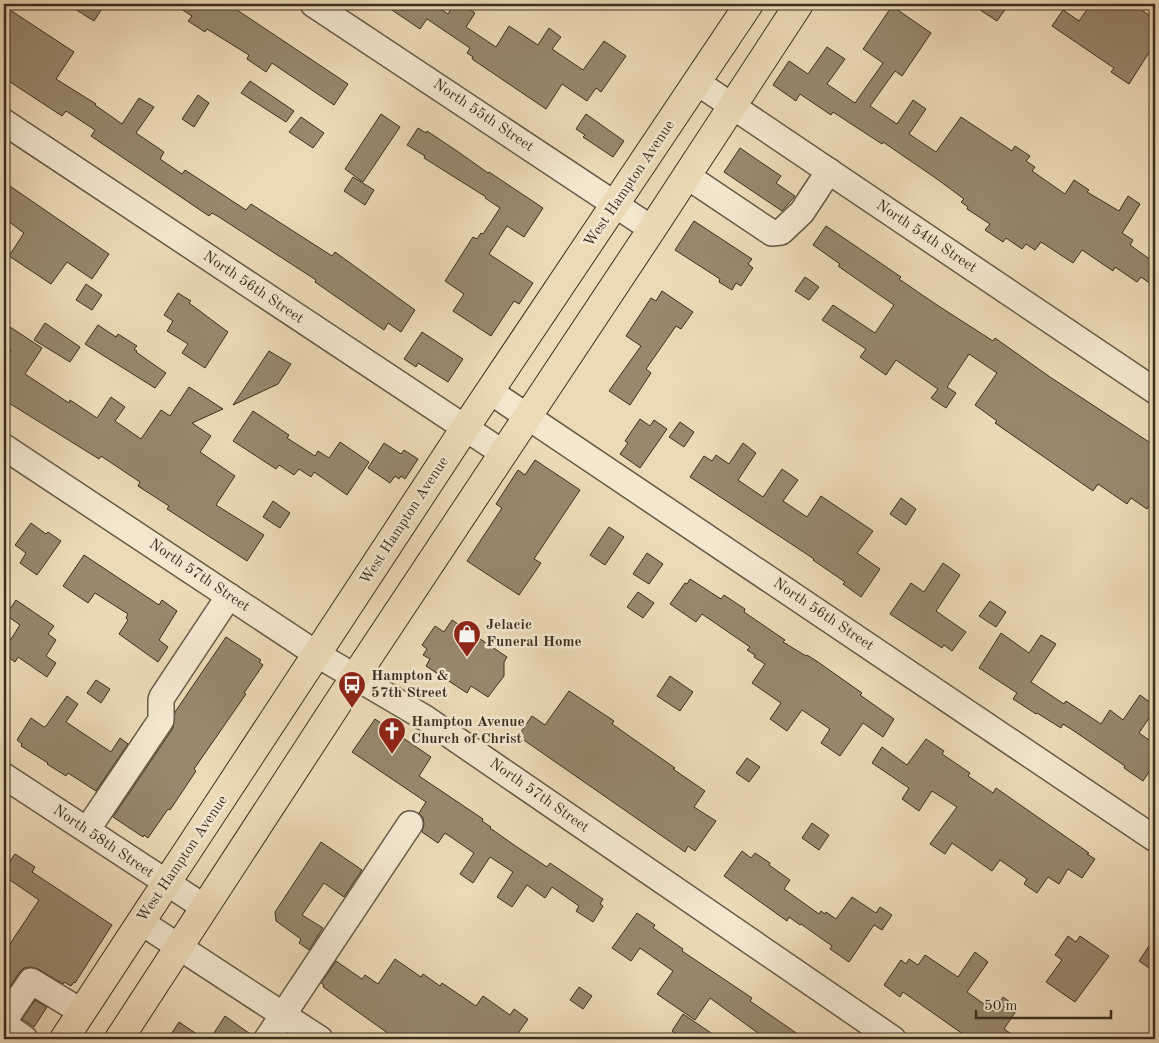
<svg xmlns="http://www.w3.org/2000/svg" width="1159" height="1043" viewBox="0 0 1159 1043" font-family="'Old Standard TT',serif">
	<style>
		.building { fill: #97886e; stroke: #3a2f20 }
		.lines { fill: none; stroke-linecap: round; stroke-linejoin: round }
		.minor-casing { stroke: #665a46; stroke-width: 28 }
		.major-casing { stroke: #3a2f20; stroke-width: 30 }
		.minor { stroke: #f3e7d0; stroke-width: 25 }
		.major { stroke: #ecdab6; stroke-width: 28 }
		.labels { text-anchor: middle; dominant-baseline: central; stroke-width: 5; stroke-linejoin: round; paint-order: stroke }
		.street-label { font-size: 15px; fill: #3a2f20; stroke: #f3e7d0 }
		.poi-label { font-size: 15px; font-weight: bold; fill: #3a2f20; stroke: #f3e7d0; text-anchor: start }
	</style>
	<rect width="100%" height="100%" fill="#ecdab6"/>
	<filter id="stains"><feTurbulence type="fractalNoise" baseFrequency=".004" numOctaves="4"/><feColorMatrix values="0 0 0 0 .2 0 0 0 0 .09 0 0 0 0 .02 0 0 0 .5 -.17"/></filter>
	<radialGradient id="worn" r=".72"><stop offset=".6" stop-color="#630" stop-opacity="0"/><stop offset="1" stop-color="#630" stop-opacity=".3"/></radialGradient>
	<g class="building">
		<path d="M67,4H105L94,21Z"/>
		<path d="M173,4H228L348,84L334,105L272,63L266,72L247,59L249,55L207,29L205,32L188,21L192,16Z"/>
		<path d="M383,4H437L436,6L448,14L454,4H461L475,13L466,27L496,47L509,26L538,45L549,28L561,37L552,49L583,70L604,41L626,56L601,92L596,88L587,101L562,84L546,109L472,59L473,57L467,53L470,48L427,19L420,29Z"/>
		<path d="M971,4H1009L997,21Z"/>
		<path d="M1091,4H1132L1155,19V43L1129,84L1111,72L1114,68L1052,26L1063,10L1079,21Z"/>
		<path d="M4,6L74,52L56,79L96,104L95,105L122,124L139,98L154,107L136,133L164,152L160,159L182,174L185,170L246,210L251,204L332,256L335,252L415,310L401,332L388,323L384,330L315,282L316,280L219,217L212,213L209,216L91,136L95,130L66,111L62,116L4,78Z"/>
		<path d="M892,6L931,33L902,76L895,71L870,106L897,124L913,100L926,109L909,134L936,152L961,117L1012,151L1015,146L1030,156L1026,161L1035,167L1032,171L1065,194L1074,180L1089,190L1087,192L1119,211L1128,196L1140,204L1122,233L1133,240L1130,245L1155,263V287L1141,277L1137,282L1115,267L1113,271L1082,250L1073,263L1041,242L1035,250L1026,244L1022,249L1006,238L1003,242L985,230L990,224L967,209L968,207L961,202L964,199L937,179L883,142L882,144L833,112L831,115L800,94L796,101L773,85L789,61L808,74L827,47L845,59L827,84L855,103L883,63L863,49Z"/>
		<path d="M250,81L294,111L286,122L241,93Z"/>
		<path d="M198,95L209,103L194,127L182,119Z"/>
		<path d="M381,114L400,127L363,182L345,169Z"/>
		<path d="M586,114L624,141L613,157L583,137L585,135L576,129Z"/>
		<path d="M301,117L324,133L313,148L289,132Z"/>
		<path d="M418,128L426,133L427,131L457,151L488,173L489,172L543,208L524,237L507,226L489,254L533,283L519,304L514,301L491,336L453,311L464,294L445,281L473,237L477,239L481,233L483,234L500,208L485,198L486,197L424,158L425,156L407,145Z"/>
		<path d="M740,148L781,176L776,183L795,196L782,211L724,172Z"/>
		<path d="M353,177L374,190L365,205L344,191Z"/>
		<path d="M4,182L109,254L92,279L67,262L51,284L9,256L24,233L4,218Z"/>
		<path d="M694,221L752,259L748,264L753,268L741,286L736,283L732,290L719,282L720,279L675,250Z"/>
		<path d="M826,226L901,277L899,279L937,305L993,341L995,338L1050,377L1155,446V497L1147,509L1131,498L1127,504L1098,484L1093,491L995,423L997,421L975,405L997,373L969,354L947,387L956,393L946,408L931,398L938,389L896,360L886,375L860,357L866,349L822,320L833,305L875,333L894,305L838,266L840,264L813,245Z"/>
		<path d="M805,277L819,287L809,300L795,291Z"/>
		<path d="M86,284L102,295L92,310L76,300Z"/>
		<path d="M662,291L693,312L681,329L676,326L646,369L651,373L630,405L609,391L641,346L626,336L651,298L656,301Z"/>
		<path d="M178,293L191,301L189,303L228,332L205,368L182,353L188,344L167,331L173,321L164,315Z"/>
		<path d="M4,323L42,348L25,374L69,403L70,400L97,418L111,397L125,407L115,421L141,439L161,410L170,416L189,387L223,409L192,423L211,436L200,452L235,476L216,505L264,535L247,561L167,509L169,506L138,486L140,482L101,456L99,459L4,400V362L11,351L4,346Z"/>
		<path d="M45,323L80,347L70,362L34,340Z"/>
		<path d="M98,325L116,337L118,334L137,346L134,349L137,351L136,352L166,373L155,388L85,344Z"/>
		<path d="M422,332L463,359L448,382L418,363L416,367L404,359Z"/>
		<path d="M269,351L291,364L278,384L233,405Z"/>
		<path d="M253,411L289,435L287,438L315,456L318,451L329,458L340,442L369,462L347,495L314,472L311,477L299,469L294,475L279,465L276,469L233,441Z"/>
		<path d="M640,419L650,426L654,420L667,429L640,468L620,454L628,443L625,441Z"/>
		<path d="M680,422L694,432L684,447L669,437Z"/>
		<path d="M384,443L401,454L404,450L418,459L405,479L401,476L399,479L395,476L390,483L368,468Z"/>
		<path d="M743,443L756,453L738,480L763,497L782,469L798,480L783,501L807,517L821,496L873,531L857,553L880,569L861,597L843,584L845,582L813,560L814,559L690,477L704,456L712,461L716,455L729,464Z"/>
		<path d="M535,460L580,490L534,559L541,563L519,595L467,561L502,508L496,504L518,470L525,475Z"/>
		<path d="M901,498L916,509L906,525L890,514Z"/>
		<path d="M273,501L290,513L280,528L263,517Z"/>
		<path d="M31,523L46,534L48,532L61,541L37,575L20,563L26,553L15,545Z"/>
		<path d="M609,527L624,537L605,565L590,555Z"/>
		<path d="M647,553L663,564L649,584L633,574Z"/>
		<path d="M84,555L159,605L162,600L177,611L159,640L168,647L158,662L119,634L128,620L126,618L128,614L95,593L88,603L63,586Z"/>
		<path d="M943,563L960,575L936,611L966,632L952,651L944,645L942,648L890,614L911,583L924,592Z"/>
		<path d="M690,579L721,599L724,595L745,609L744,612L785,640L783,642L806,656L807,655L818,662L862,693L860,695L894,719L883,737L863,723L840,756L821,743L830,729L802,710L787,731L770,719L781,703L752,683L765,664L754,657L755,655L747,650L750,647L702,614L696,622L670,604L685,583L687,584Z"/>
		<path d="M638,592L654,603L643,618L627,607Z"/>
		<path d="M16,600L54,626L48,634L56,640L46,656L56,663L47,677L18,657L15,662L4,654V650L20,625L6,615Z"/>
		<path d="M990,601L1006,612L996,627L979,616Z"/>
		<path d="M452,620L507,657L504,662V676L488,697L471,686L467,693L426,666L430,659L423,655L427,649L422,645L435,626L444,632Z"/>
		<path d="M1001,633L1029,653L1041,635L1056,644L1031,682L1064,704L1066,701L1101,724L1110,710L1123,720L1140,695L1155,706V709L1139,733L1155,744V763L1143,781L1124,768L1125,766L1074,731L1063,724L1061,728L1037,713L1036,714L1013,699L1017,693L979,668Z"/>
		<path d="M226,637L261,660L259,662L263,665L244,693L246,694L194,769L196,771L170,810L168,809L148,838L144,835L143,837L113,817L173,728L175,712Z"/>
		<path d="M670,676L693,692L680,711L657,696Z"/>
		<path d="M96,680L110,689L101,703L87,693Z"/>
		<path d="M569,691L614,721L612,724L675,768L673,769L705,791L694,807L716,821L695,851L688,846L685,852L518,736L532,716L545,725Z"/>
		<path d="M67,696L78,704L66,722L111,752L120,738L128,744L96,791L68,773L66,776L47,764L48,763L21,746L22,744L17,740L31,718L44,727L46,726Z"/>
		<path d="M375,719L431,757L419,776L483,819L482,821L491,827L490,828L514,845L547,867L550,863L603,899L600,904L603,906L593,922L576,911L579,906L552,887L545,898L527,885L512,907L497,897L513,872L490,857L473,883L460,874L474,853L445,833L438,843L422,832L424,824L423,818L419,813L426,802L352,752Z"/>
		<path d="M926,739L944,751L942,754L970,773L968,776L993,793L996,788L1089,853L1087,854L1095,859L1082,878L1068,869L1059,884L1048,877L1037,893L1024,884L1027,879L1000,860L992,871L952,843L945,854L930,844L957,807L932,791L919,811L902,799L909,788L872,763L882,747L907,765Z"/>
		<path d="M747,758L760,767L749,782L736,773Z"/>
		<path d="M812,823L829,835L819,850L802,838Z"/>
		<path d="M321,842L362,870L344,897L324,883L302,915L323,928L309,950L299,943L301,939L276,921L275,912Z"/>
		<path d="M742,851L751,858L755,853L770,863L769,865L790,880L784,889L819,914L821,911L825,914L826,912L836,919L852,897L876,913L880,907L892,915L882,930L874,925L849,962L830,949L832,946L801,924L800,925L789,917L787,921L724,876Z"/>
		<path d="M15,854L35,867L32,872L112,925L75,983L74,982L71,986L64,982L63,984L38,969L31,967L24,968L19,973L4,996V953L39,900L4,876V870Z"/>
		<path d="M637,913L655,925L653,928L683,949L682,951L752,998L750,1001L805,1039H766L710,998L695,1020L657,994L673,971L640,948L631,961L612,948Z"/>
		<path d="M1068,936L1076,942L1080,936L1109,956L1075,1002L1046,982L1062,960L1055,955Z"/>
		<path d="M1155,937V972L1139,961Z"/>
		<path d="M975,952L988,962L967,992L994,1011L1003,997L1018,1008L1004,1029L1019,1039H970L903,992L900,997L884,985L901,960L906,964L909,959L918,965L925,955L958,977Z"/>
		<path d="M395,959L421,977L423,974L440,986L442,983L476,1006L483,996L510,1015L514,1009L528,1019L514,1039H396L323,987L324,985L321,983L336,961L362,979L365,975L378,984Z"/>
		<path d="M579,987L592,996L583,1009L570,1000Z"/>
		<path d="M35,1000L47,1007L34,1027L22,1019Z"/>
		<path d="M683,1014L720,1039H684L672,1031Z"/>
		<path d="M225,1016L253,1036V1039H210Z"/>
		<path d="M179,1022L204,1039H168Z"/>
	</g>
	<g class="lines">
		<defs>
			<g id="minor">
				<path d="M313,4L652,229"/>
				<path d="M698,83L1155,391"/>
				<path d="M4,122L503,453"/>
				<path d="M687,176L772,233L781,232L802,212L829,171"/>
				<path d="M491,392L1155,839"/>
				<path d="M4,447L318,655L425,718L893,1039"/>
				<path d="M4,776L204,907"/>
				<path d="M87,830L161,720V700L162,697L229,596"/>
				<path d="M141,922L320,1039"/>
				<path d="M4,1021L31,981L82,1012"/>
				<path d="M4,1024L25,1039"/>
				<path d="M267,1039L410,824"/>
			</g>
			<g id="major">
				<path d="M64,1039L465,428L749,4"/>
				<path d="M119,1039L341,698L652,229L799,4"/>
			</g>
		</defs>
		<use href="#minor" class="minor-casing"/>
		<use href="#major" class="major-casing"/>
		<use href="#minor" class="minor"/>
		<use href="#major" class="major"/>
	</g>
	<defs>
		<symbol id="shop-pin" viewBox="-11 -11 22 30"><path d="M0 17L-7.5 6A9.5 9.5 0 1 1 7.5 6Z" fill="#8f2418" stroke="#f3e7d0"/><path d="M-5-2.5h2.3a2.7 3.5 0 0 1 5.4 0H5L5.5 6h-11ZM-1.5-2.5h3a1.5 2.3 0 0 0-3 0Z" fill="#fff"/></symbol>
		<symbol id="bus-pin" viewBox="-11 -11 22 30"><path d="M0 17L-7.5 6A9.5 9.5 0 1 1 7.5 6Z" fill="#8f2418" stroke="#f3e7d0"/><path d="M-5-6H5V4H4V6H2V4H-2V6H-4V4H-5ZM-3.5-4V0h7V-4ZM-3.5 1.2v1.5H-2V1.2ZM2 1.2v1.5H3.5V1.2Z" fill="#fff"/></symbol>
		<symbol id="church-pin" viewBox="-11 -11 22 30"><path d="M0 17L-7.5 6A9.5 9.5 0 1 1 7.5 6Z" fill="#8f2418" stroke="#f3e7d0"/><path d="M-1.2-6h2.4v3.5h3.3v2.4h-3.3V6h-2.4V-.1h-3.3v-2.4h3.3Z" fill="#fff"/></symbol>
	</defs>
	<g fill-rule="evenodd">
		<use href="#shop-pin" x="451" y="618" width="32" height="43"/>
		<use href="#bus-pin" x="336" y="669" width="32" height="43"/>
		<use href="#church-pin" x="376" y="715" width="32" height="43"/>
	</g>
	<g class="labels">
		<g class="street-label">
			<text transform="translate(483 116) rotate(34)">North 55th Street</text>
			<text transform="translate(630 184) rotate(-56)">West Hampton Avenue</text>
			<text transform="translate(926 237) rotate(34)">North 54th Street</text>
			<text transform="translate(253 288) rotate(34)">North 56th Street</text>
			<text transform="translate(405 521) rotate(-57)">West Hampton Avenue</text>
			<text transform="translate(199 576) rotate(34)">North 57th Street</text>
			<text transform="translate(823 615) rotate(34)">North 56th Street</text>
			<text transform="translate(539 796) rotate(35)">North 57th Street</text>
			<text transform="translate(103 842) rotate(34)">North 58th Street</text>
			<text transform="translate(183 859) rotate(-56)">West Hampton Avenue</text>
		</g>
		<g class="poi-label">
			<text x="486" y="625">Jelacic<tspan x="486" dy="17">Funeral Home</tspan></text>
			<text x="371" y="676">Hampton &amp;<tspan x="371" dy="17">57th Street</tspan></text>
			<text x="411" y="722">Hampton Avenue<tspan x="411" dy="17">Church of Christ</tspan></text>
		</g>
	</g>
	<rect width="1159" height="1043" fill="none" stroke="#ecdab6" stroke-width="20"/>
	<rect x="5" y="5" width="1149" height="1033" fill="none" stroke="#3a2f20" stroke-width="2.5"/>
	<rect x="10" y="10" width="1139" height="1023" fill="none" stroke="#3a2f20"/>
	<path d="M976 1010v8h135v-8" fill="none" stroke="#3a2f20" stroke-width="2.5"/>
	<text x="984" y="1010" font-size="15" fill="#3a2f20" stroke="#f3e7d0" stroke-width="4" paint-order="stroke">50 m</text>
	<rect width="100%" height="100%" filter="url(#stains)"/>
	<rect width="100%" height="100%" fill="url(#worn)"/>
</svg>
